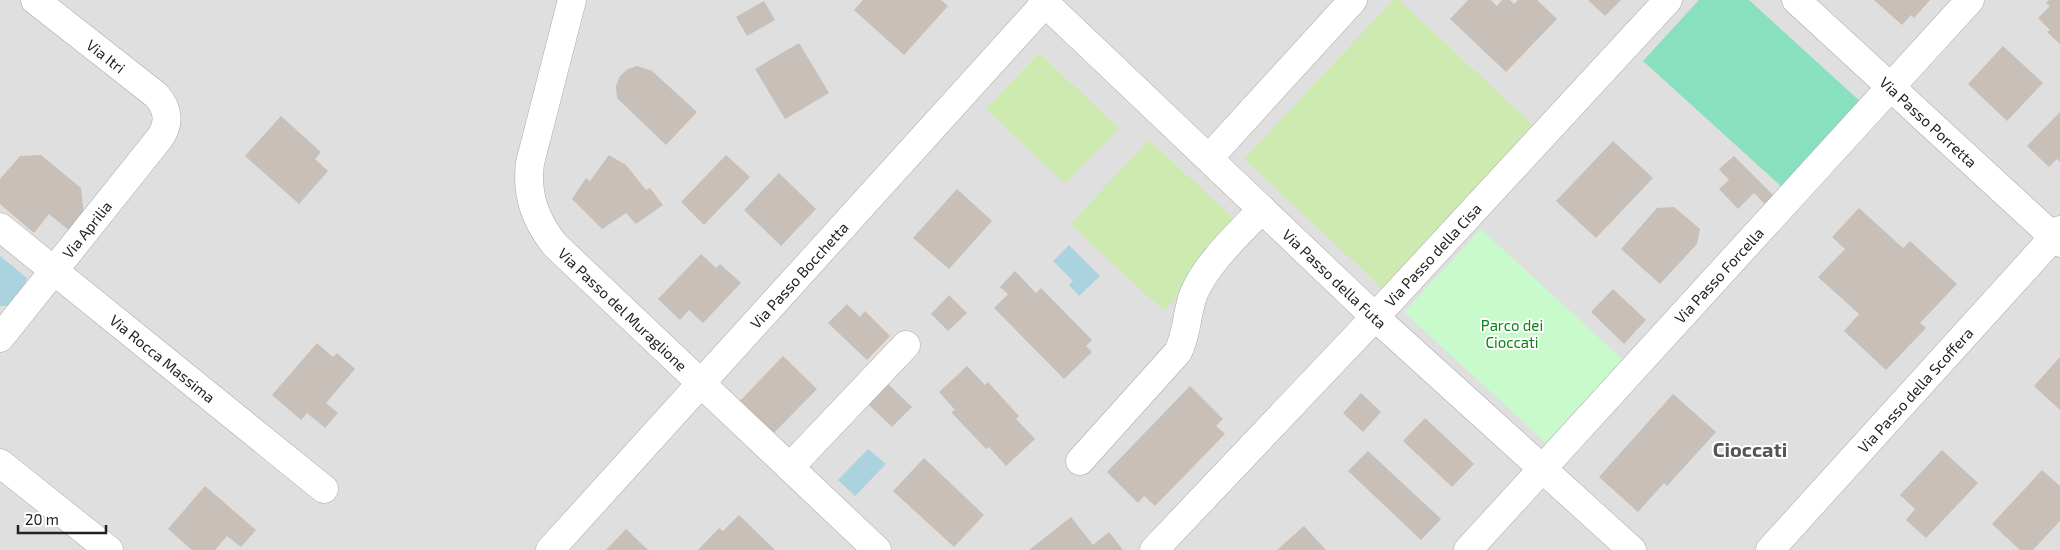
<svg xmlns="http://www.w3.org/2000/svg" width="2060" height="550" viewBox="0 0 2060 550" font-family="'Exo 2',sans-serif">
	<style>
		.residential { fill: #e0dfdf }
		.grass { fill: #cdebb0 }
		.park { fill: #c8facc }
		.pitch { fill: #88e0be }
		.water { fill: #aad3df }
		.building { fill: #c7bfb8 }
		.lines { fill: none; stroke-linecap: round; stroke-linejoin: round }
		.minor-casing { stroke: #a9a9a9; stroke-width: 29 }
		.minor { stroke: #fff; stroke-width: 28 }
		.labels { text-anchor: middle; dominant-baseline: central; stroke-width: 4; stroke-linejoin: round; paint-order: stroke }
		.street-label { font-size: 15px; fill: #222; stroke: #fff }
		.park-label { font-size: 15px; fill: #0c8416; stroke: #fff }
		.district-label { font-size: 20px; font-weight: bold; fill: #555; stroke: #fff }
	</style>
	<rect width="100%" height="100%" fill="#f2efe9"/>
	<rect class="residential" x="0" y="0" width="2060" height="550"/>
	<g class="grass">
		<path d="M1393,0H1399L1534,126L1382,288L1244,159Z"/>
		<path d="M1039,53L1119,128L1065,184L986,109Z"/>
		<path d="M1149,140L1243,227L1164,311L1070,224Z"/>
	</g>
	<path class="park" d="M1481,229L1623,360L1546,443L1404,312Z"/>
	<path class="pitch" d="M1699,0H1749L1863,104L1784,189L1643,61Z"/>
	<g class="water">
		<path d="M1069,245L1100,276L1079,296L1069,285L1073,281L1053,261Z"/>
		<path d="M0,256L27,278L24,286L7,306H0Z"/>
		<path d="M868,449L886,464L855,496L838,480Z"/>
	</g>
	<g class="building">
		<path d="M863,0H941L948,6L904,55L854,10Z"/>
		<path d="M1468,0H1491L1497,6L1502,0H1510L1514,4L1518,0H1537L1557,19L1506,72L1450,19Z"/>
		<path d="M1588,0H1621L1605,16Z"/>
		<path d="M1874,0H1930L1914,18L1911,15L1902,25Z"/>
		<path d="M2049,0H2060V44L2047,32L2050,30L2038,18L2050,6L2046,3Z"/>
		<path d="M764,1L775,20L747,36L736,17Z"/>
		<path d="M799,43L829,93L785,119L755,69Z"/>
		<path d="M2003,46L2043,83L2007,121L1968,84Z"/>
		<path d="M637,66L652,71L697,112L666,145L617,98L616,86L620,76L628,69Z"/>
		<path d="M2060,112V162L2057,159L2049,167L2027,146Z"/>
		<path d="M281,116L321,152L315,159L328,171L299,204L245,156Z"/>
		<path d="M1613,141L1653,178L1596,238L1556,201Z"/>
		<path d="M41,155L81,188L84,216L71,232L49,214L34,233L0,204V179L20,156Z"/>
		<path d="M609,155L626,165L646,190L650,188L663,205L636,224L626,213L602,229L572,199L586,178L590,181Z"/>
		<path d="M726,155L750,177L704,225L681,202Z"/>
		<path d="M1734,156L1774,196L1766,205L1754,193L1738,209L1719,189L1729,180L1719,169Z"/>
		<path d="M779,173L816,209L781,246L744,210Z"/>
		<path d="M957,189L992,221L949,269L913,238Z"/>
		<path d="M1674,207L1700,229L1697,244L1660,284L1621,249L1657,208Z"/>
		<path d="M1859,208L1903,248L1910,241L1957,284L1920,323L1926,328L1886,370L1844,331L1859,314L1818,277L1845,249L1832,237Z"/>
		<path d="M701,254L716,268L720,264L741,283L703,323L689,310L680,320L658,299Z"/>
		<path d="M1015,271L1036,293L1041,288L1092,340L1086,346L1092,352L1064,379L994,308L1008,294L1000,287Z"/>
		<path d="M1613,289L1646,320L1624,344L1591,312Z"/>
		<path d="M949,295L967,313L948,331L931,314Z"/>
		<path d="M847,304L860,317L865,311L890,336L867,360L828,323Z"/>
		<path d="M317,343L333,357L337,353L355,369L326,403L338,413L325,428L307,413L301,420L272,395Z"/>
		<path d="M783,356L817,389L769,438L735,406Z"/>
		<path d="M2060,357V410L2034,386Z"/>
		<path d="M967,366L985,385L988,382L1019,416L1016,419L1035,439L1006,466L989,447L986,449L951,412L955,410L939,392Z"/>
		<path d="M888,384L912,407L892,427L868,404Z"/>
		<path d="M1190,386L1223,419L1216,426L1225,434L1155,506L1144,496L1138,503L1107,472Z"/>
		<path d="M1361,393L1381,412L1363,432L1343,413Z"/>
		<path d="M1673,394L1716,432L1667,486L1664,483L1638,512L1599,477Z"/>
		<path d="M1425,418L1474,464L1452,487L1403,441Z"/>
		<path d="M1942,450L1978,483L1926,538L1906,520L1915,509L1900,495Z"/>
		<path d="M1368,451L1441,519L1421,540L1348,471Z"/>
		<path d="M924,458L984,515L954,547L893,491Z"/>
		<path d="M2042,470L2060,486V521L2033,550H2020L1992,524Z"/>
		<path d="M205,486L256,530L241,547L227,536L215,550H192L168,529Z"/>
		<path d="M739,515L775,550H698L719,528L723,531Z"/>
		<path d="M1071,517L1093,545L1109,532L1123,550H1029Z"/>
		<path d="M1304,526L1326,550H1277Z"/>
		<path d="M626,529L648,550H606Z"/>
	</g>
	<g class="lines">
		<defs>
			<g id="minor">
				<path id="s1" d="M572,0L530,163C526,195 535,220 555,245L877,550"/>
				<path id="s2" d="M1042,0L1375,317L1632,550"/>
				<path id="s3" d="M1796,0L2060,243"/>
				<path d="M1209,158L1353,0"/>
				<path id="s4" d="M0,227L324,489"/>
				<path id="s5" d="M0,338L159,139C170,124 169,109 156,95L35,0"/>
				<path d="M1080,461L1178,352C1188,332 1186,313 1194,293C1208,261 1239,234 1262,209"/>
				<path d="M0,463L109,550"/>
				<path d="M790,467L906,345"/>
				<path id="s6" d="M550,550L1048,0"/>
				<path id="s7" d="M1154,550L1375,317L1668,0"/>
				<path id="s8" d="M1468,550L1970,0"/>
				<path id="s9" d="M1770,550L2060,230"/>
			</g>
		</defs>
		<use href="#minor" class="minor-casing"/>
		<use href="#minor" class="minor"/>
	</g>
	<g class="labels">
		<g class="street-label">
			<text transform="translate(106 56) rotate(38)">Via Itri</text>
			<text stroke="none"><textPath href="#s3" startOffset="180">Via Passo Porretta</textPath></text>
			<text stroke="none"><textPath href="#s5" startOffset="139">Via Aprilia</textPath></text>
			<text stroke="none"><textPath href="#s7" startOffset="406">Via Passo della Cisa</textPath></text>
			<text stroke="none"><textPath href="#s6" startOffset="371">Via Passo Bocchetta</textPath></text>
			<text stroke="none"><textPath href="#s8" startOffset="372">Via Passo Forcella</textPath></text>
			<text stroke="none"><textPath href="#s2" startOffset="404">Via Passo della Futa</textPath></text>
			<text stroke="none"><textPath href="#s1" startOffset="350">Via Passo del Muraglione</textPath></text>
			<text stroke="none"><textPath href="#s4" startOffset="209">Via Rocca Massima</textPath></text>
			<text stroke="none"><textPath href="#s9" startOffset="216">Via Passo della Scoffera</textPath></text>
		</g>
		<g class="park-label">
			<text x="1512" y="325">Parco dei<tspan x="1512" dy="17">Cioccati</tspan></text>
		</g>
		<g class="district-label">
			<text x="1750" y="449">Cioccati</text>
		</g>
	</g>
	<path d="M18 525v8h88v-8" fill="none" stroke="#222222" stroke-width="2.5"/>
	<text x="25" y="525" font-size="15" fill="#222222" stroke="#ffffff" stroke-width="4" paint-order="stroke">20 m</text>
</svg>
